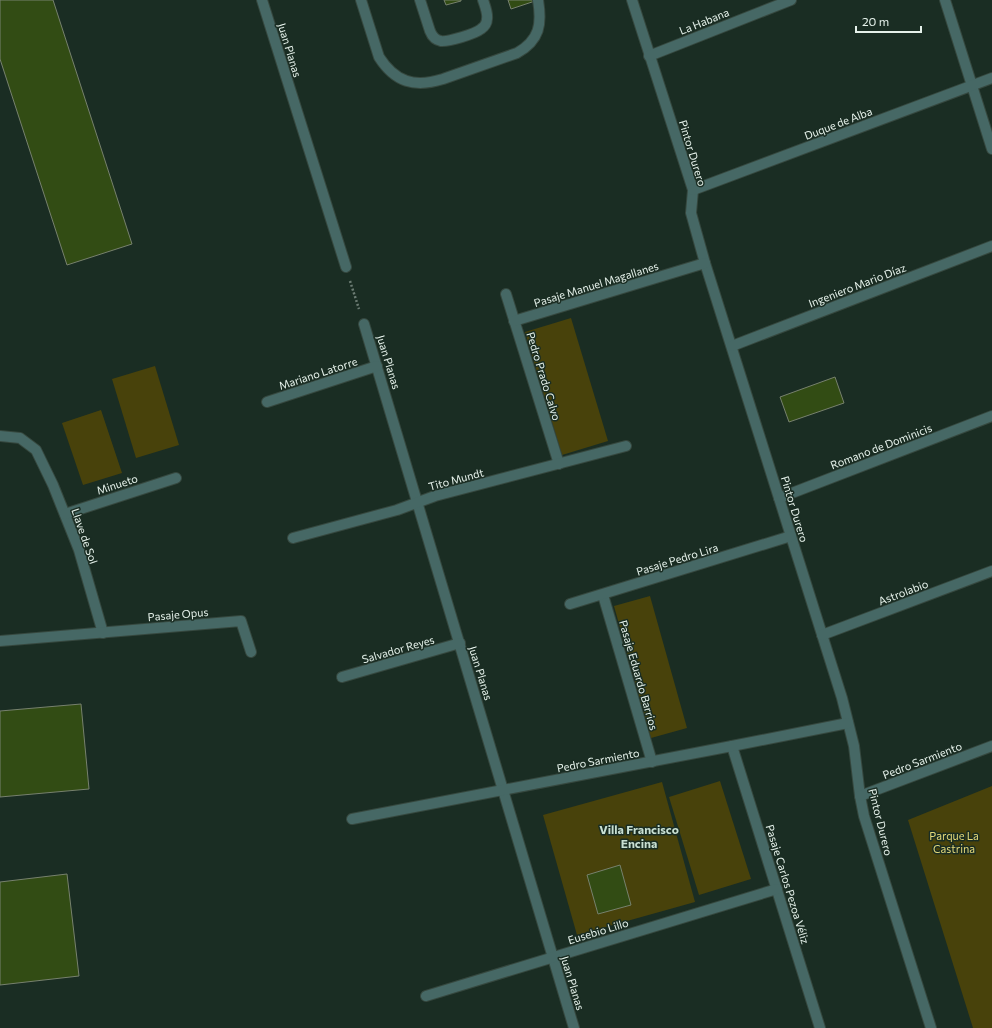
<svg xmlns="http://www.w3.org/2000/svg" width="992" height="1028" viewBox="0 0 992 1028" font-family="Commissioner,sans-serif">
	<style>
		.green { fill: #48420b }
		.building { fill: #324c14; stroke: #77816e }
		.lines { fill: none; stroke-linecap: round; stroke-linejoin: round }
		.minor-casing { stroke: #36483f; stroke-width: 12 }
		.path { stroke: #6c7c73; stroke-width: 2.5; stroke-dasharray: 2 2; stroke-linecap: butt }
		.minor { stroke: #466865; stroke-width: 10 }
		.labels { text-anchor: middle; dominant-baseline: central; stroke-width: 3; stroke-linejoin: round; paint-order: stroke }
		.street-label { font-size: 11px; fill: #e5f1ea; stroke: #1a2d23 }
		.park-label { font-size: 11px; fill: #e4d979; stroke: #1a2d23 }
		.neighbourhood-label { font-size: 12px; font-weight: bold; fill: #c8dfd2; stroke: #1a2d23 }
	</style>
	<rect width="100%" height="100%" fill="#1a2d23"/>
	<g class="green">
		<path d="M571,318L608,441L562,455L525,332Z"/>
		<path d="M155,366L179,445L136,458L112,379Z"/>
		<path d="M101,410L122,473L83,485L62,423Z"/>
		<path d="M650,596L687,728L651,738L614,606Z"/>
		<path d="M720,781L751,879L699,895L669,797Z"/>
		<path d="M662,782L695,902L577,935L543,815Z"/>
		<path d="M992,786V1028H973L908,820Z"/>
	</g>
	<g class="building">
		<path d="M0,0H53L132,244L67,265L0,59Z"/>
		<path d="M444,0H461V1L446,5Z"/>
		<path d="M508,0H538L511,9Z"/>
		<path d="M835,377L844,403L789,422L780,397Z"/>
		<path d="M81,704L89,789L0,797V711Z"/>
		<path d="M620,865L631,905L598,914L587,875Z"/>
		<path d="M67,874L79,976L0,985V882Z"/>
	</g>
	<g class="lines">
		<defs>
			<g id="minor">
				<path d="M262,0L346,267"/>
				<path d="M361,0L379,57C395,82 414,88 443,79L517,53C540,40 542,24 538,0"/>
				<path d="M420,0L430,31C432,36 435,40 441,41C448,42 475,34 481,29C484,27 487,23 487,19C488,13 485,6 483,0"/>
				<path d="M632,0L693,190L691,213L705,263L842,698L854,746L860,796L864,816L931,1028"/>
				<path d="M945,0L992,149"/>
				<path d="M649,56L791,0"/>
				<path d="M693,190L992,78"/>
				<path d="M506,294L559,464"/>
				<path d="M514,321L705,263"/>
				<path d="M364,324L574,1028"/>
				<path d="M732,346L992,246"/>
				<path d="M267,402L377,366"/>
				<path d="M0,436L20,438L36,450L53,485L79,550L103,633"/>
				<path d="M779,498L992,416"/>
				<path d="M65,514L176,478"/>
				<path d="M293,538L397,510L435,496L626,446"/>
				<path d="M603,595L652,762"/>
				<path d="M570,604L791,536"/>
				<path d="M822,635L992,571"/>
				<path d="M0,641L241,621L251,652"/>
				<path d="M342,677L460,643"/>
				<path d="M732,746L820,1028"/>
				<path d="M860,796L992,746"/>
				<path d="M352,819L732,746L848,723"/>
				<path d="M426,996L777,889"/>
			</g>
		</defs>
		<use href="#minor" class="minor-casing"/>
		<path class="path" d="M350,281L359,309"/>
		<use href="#minor" class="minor"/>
	</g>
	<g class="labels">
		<g class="street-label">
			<text transform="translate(704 21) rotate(-22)">La Habana</text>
			<text transform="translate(290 50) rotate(73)">Juan Planas</text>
			<text transform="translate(838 123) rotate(-21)">Duque de Alba</text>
			<text transform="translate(693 153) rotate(73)">Pintor Durero</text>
			<text transform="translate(596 284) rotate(-17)">Pasaje Manuel Magallanes</text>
			<text transform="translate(857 285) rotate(-21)">Ingeniero Mario Díaz</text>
			<text transform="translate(389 362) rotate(73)">Juan Planas</text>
			<text transform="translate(318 373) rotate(-18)">Mariano Latorre</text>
			<text transform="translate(544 376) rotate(73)">Pedro Prado Calvo</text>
			<text transform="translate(881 446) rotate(-21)">Romano de Dominicis</text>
			<text transform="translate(456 479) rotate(-15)">Tito Mundt</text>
			<text transform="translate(117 484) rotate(-18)">Minueto</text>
			<text transform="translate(795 509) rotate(73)">Pintor Durero</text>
			<text transform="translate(85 536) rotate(71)">Llave de Sol</text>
			<text transform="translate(677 559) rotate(-17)">Pasaje Pedro Lira</text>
			<text transform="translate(903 592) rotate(-21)">Astrolabio</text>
			<text transform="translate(178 614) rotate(-5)">Pasaje Opus</text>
			<text transform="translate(398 649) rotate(-16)">Salvador Reyes</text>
			<text transform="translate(481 673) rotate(73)">Juan Planas</text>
			<text transform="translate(639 675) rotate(74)">Pasaje Eduardo Barrios</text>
			<text transform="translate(598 760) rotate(-11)">Pedro Sarmiento</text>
			<text transform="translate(922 760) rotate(-21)">Pedro Sarmiento</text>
			<text transform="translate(881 822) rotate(76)">Pintor Durero</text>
			<text transform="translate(788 884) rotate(73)">Pasaje Carlos Pezoa Véliz</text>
			<text transform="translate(598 931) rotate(-17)">Eusebio Lillo</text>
			<text transform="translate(573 983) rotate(73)">Juan Planas</text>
		</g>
		<g class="park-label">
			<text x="954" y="835">Parque La<tspan x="954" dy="13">Castrina</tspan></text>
		</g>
		<g class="neighbourhood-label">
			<text x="639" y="829">Villa Francisco<tspan x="639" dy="14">Encina</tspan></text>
		</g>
	</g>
	<path d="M856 26v6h65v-6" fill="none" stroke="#e5f1ea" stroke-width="2"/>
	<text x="862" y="26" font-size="12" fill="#e5f1ea" stroke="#1a2d23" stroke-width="3" paint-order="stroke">20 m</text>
</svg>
